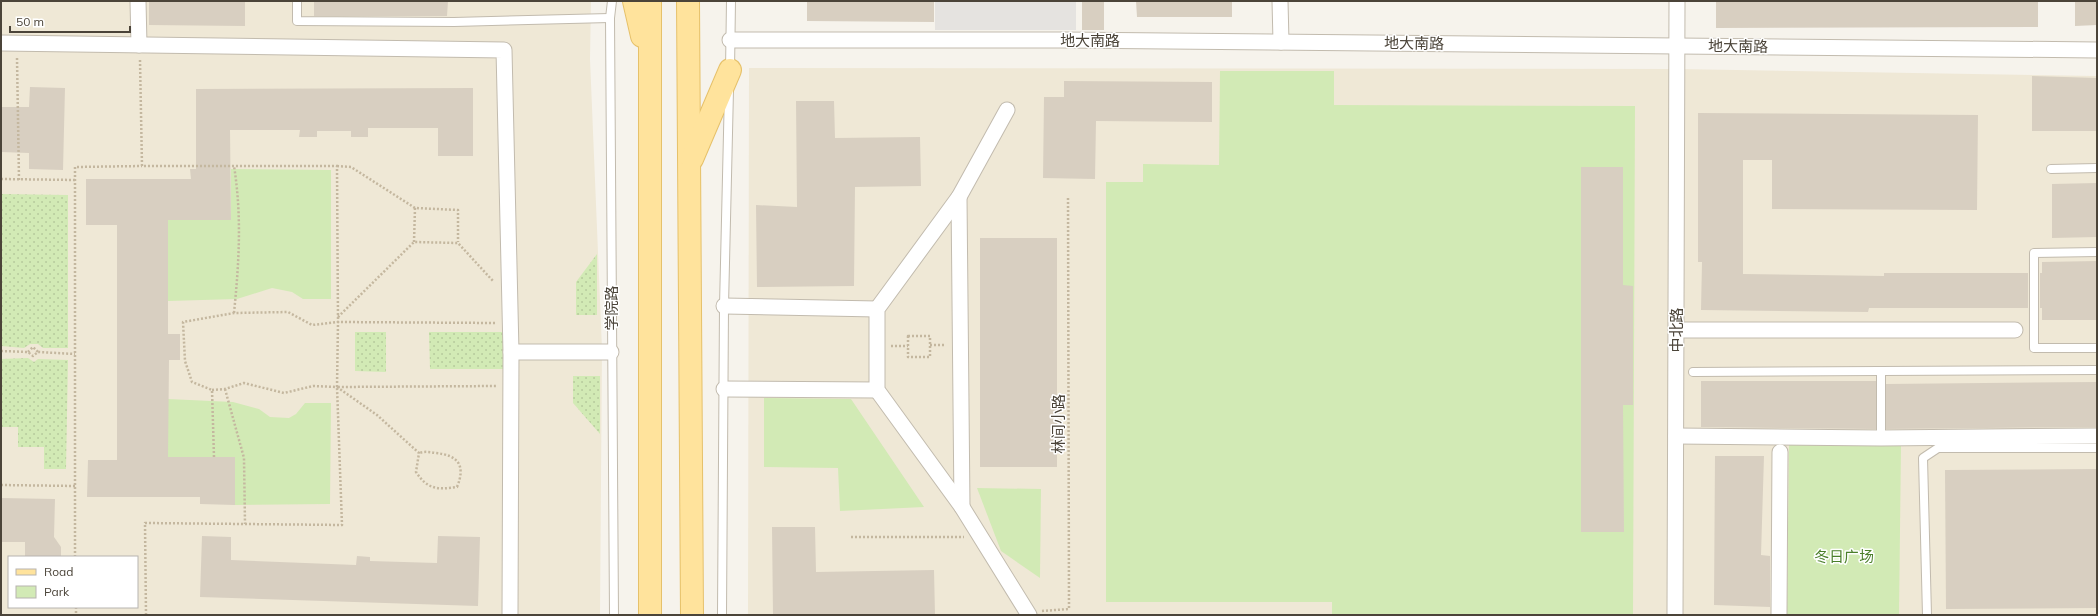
<svg xmlns="http://www.w3.org/2000/svg" width="2098" height="616" viewBox="0 0 2098 616" font-family="Mulish,'Noto Sans SC',sans-serif">
	<style>
		.education { fill: #efe8d6; fill-rule: evenodd }
		.grass { fill: url(#grass-dots) }
		.green { fill: #d2eab5 }
		.parking { fill: #e5e3e0 }
		.building { fill: #d8cfc1 }
		.lines { fill: none; stroke-linecap: round; stroke-linejoin: round }
		.lane-casing { stroke: #c2bbae; stroke-width: 10 }
		.street-casing { stroke: #c2bbae; stroke-width: 17 }
		.primary-casing { stroke: #e6c16a; stroke-width: 24 }
		.path { stroke: #c4b79f; stroke-width: 2.5; stroke-dasharray: 2 2; stroke-linecap: butt }
		.lane { stroke: #fff; stroke-width: 8 }
		.street { stroke: #fff; stroke-width: 15 }
		.primary { stroke: #ffe39c; stroke-width: 22 }
		.labels { text-anchor: middle; dominant-baseline: central; stroke-width: 3; stroke-linejoin: round; paint-order: stroke }
		.street-label { font-size: 15px; fill: #4b4439; stroke: #fff }
		.park-label { font-size: 15px; fill: #4a7f2a; stroke: #fff }
	</style>
	<defs>
		<pattern id="grass-dots" width="8" height="8" patternUnits="userSpaceOnUse"><rect width="8" height="8" fill="#d2eab5"/><path d="M2 2h.1M6 6h.1" fill="none" stroke="#b6ca9c" stroke-width="1.8" stroke-linecap="round"/></pattern>
	</defs>
	<rect width="100%" height="100%" fill="#f6f3ec"/>
	<g class="education">
		<path d="M1,1H591L590,59L602,349L600,615H1ZM9,557H137V607H9Z"/>
		<path d="M749,68L1678,69L2097,76V615H748Z"/>
	</g>
	<g class="grass">
		<path d="M1,194L68,195V348H43L38,344H30L24,348L1,346Z"/>
		<path d="M597,254V315H576V282Z"/>
		<path d="M355,332H386V372L355,371Z"/>
		<path d="M429,332H510V369H430Z"/>
		<path d="M28,358L34,362L38,359L68,360L66,469H44V447H18V427H1V359Z"/>
		<path d="M573,376H600V434L573,403Z"/>
	</g>
	<g class="green">
		<path d="M1220,71H1334V105L1635,106L1633,615H1332V602H1106V182H1143V164L1219,165Z"/>
		<path d="M231,169L331,170V299H303L292,292L272,288L237,299L168,301V220H231Z"/>
		<path d="M764,398L851,399L924,507L840,511L838,468L764,467Z"/>
		<path d="M168,399L233,402L259,409L270,417L289,418L296,414L305,403H331L330,504L235,505V457H168Z"/>
		<path d="M1789,445L1901,446L1899,615H1787Z"/>
		<path d="M977,488L1041,489L1040,578L1001,551Z"/>
	</g>
	<rect class="parking" x="935" y="1" width="141" height="29"/>
	<g class="building">
		<path d="M149,1H245V26L149,25Z"/>
		<path d="M314,1H448L447,16H314Z"/>
		<path d="M807,1H934V22L807,21Z"/>
		<rect x="1082" y="1" width="22" height="29"/>
		<path d="M1136,1H1232V17H1137Z"/>
		<path d="M1716,1H2038V27L1716,28Z"/>
		<path d="M2075,1H2097V25L2075,26Z"/>
		<path d="M2032,76L2097,78V131H2032Z"/>
		<path d="M1064,81L1212,82V122L1096,121L1095,179L1043,178L1044,97H1064Z"/>
		<path d="M30,87L65,88L63,170L29,169V153L1,152V107H29Z"/>
		<path d="M473,88V156H438V128H368V137H351V131H317V137H299L300,130H230L231,220H168V334H180V360H169L168,457H235V505L200,504V497H87L88,460H117V225H86V179H191L190,169H196V89Z"/>
		<path d="M796,101H834L835,138L920,137L921,186L855,187L854,286L757,287L756,205L797,207Z"/>
		<path d="M1698,113L1978,115L1977,210L1772,209V160H1743V274L1884,276V273H2028V308H1869L1868,312L1701,310L1702,262H1698Z"/>
		<path d="M1581,167H1623V285L1633,286V405H1623L1624,532H1581Z"/>
		<path d="M2097,183V237L2052,238V184Z"/>
		<rect x="980" y="238" width="77" height="229"/>
		<path d="M2097,261V320H2042V308H2040V273H2042V262Z"/>
		<path d="M1701,381H1876V429L1701,427Z"/>
		<path d="M2097,382V427L1886,429V384Z"/>
		<path d="M1715,456H1764L1761,555L1770,556V607L1714,605Z"/>
		<path d="M2097,469V608L1946,609L1945,470Z"/>
		<path d="M1,498L55,499L54,537L61,547V557H25V542H1Z"/>
		<path d="M772,527H815L816,572L934,570L935,615H773Z"/>
		<path d="M202,536L231,537V560L356,565L357,556L370,557V561L437,563L438,536L480,537L478,606L200,597Z"/>
	</g>
	<g class="lines">
		<defs>
			<g id="lane">
				<path d="M297,1V21L454,22L610,18"/>
				<path d="M612,1L610,18L614,615"/>
				<path d="M730,70L731,1"/>
				<path d="M2051,169L2097,168"/>
				<path d="M2097,252L2034,253V348H2097"/>
				<path d="M1881,371V438"/>
				<path d="M1693,372L2097,370"/>
				<path d="M722,615L724,306L729,90"/>
				<path d="M1927,615L1923,458L1938,448H2097"/>
			</g>
			<g id="street">
				<path d="M138,1L139,45"/>
				<path d="M1280,1L1281,42"/>
				<path d="M730,40H1064L2097,50"/>
				<path d="M1,43L504,50L511,352L510,615"/>
				<path d="M1007,110L959,197L877,309V390L962,507L1029,615"/>
				<path d="M959,197L962,507"/>
				<path d="M724,306L877,309"/>
				<path d="M1676,330H2015"/>
				<path d="M511,352H611"/>
				<path d="M724,389L877,390"/>
				<path d="M1676,436L1881,438L2097,436"/>
				<path d="M1675,615L1677,1"/>
				<path d="M1779,615L1780,452"/>
			</g>
			<g id="primary">
				<path d="M634,1L642,36"/>
				<path d="M688,1L692,615"/>
				<path d="M692,159L730,70"/>
				<path d="M650,615V1"/>
			</g>
		</defs>
		<use href="#lane" class="lane-casing"/>
		<use href="#street" class="street-casing"/>
		<use href="#primary" class="primary-casing"/>
		<g class="path">
			<path d="M17,58L19,180"/>
			<path d="M140,60L142,166H337L338,322L312,325L288,312L234,313L183,322L185,361L192,382L212,390L214,457"/>
			<path d="M337,166L351,167L415,208L458,210V242"/>
			<path d="M1,179L75,180"/>
			<path d="M414,242L415,208"/>
			<path d="M234,313C239,263 242,216 234,166"/>
			<path d="M338,317L414,242L458,243L493,281"/>
			<rect x="908" y="336" width="22" height="21"/>
			<path d="M930,345H945"/>
			<path d="M891,346H908"/>
			<path d="M1,351L28,352L33,356L38,352L75,354"/>
			<path d="M28,352L33,347L38,352"/>
			<path d="M337,387L338,322L495,323"/>
			<path d="M225,389L244,458L245,524"/>
			<path d="M212,390L225,389L244,383L284,393L313,386L337,387L377,415L419,453L416,472C427,489 437,490 457,487C466,465 458,455 435,453C430,452 425,451 419,453"/>
			<path d="M1,485L75,486"/>
			<path d="M851,537H964"/>
			<path d="M75,557V167L142,166"/>
			<path d="M76,607V615"/>
			<path d="M1042,611L1069,609L1068,196"/>
			<path d="M146,615L145,523L342,525L337,387L496,386"/>
		</g>
		<use href="#lane" class="lane"/>
		<use href="#street" class="street"/>
		<use href="#primary" class="primary"/>
	</g>
	<g class="labels">
		<g class="street-label">
			<text x="1090" y="40">地大南路</text>
			<text transform="translate(1414 43) rotate(1)">地大南路</text>
			<text transform="translate(1738 46) rotate(1)">地大南路</text>
			<text transform="translate(611 308) rotate(-90)">学院路</text>
			<text transform="translate(1676 330) rotate(-90)">中北路</text>
			<text transform="translate(1058 424) rotate(-90)">林间小路</text>
		</g>
		<g class="park-label">
			<text x="1844" y="556">冬日广场</text>
		</g>
	</g>
	<rect width="2098" height="616" fill="none" stroke="#4b4439" stroke-width="4"/>
	<rect x="8" y="556" width="130" height="52" fill="#ffffff" stroke="#b7b4b0"/>
	<rect x="16" y="569" width="20" height="6" fill="#ffe39c" stroke="#b7b4b0"/>
	<text x="44" y="576" font-size="12" fill="#4b4439">Road</text>
	<rect x="16" y="586" width="20" height="12" fill="#d2eab5" stroke="#b7b4b0"/>
	<text x="44" y="596" font-size="12" fill="#4b4439">Park</text>
	<path d="M10 26v6h120v-6" fill="none" stroke="#4b4439" stroke-width="2"/>
	<text x="16" y="26" font-size="12" fill="#4b4439" stroke="#ffffff" stroke-width="3" paint-order="stroke">50 m</text>
</svg>
